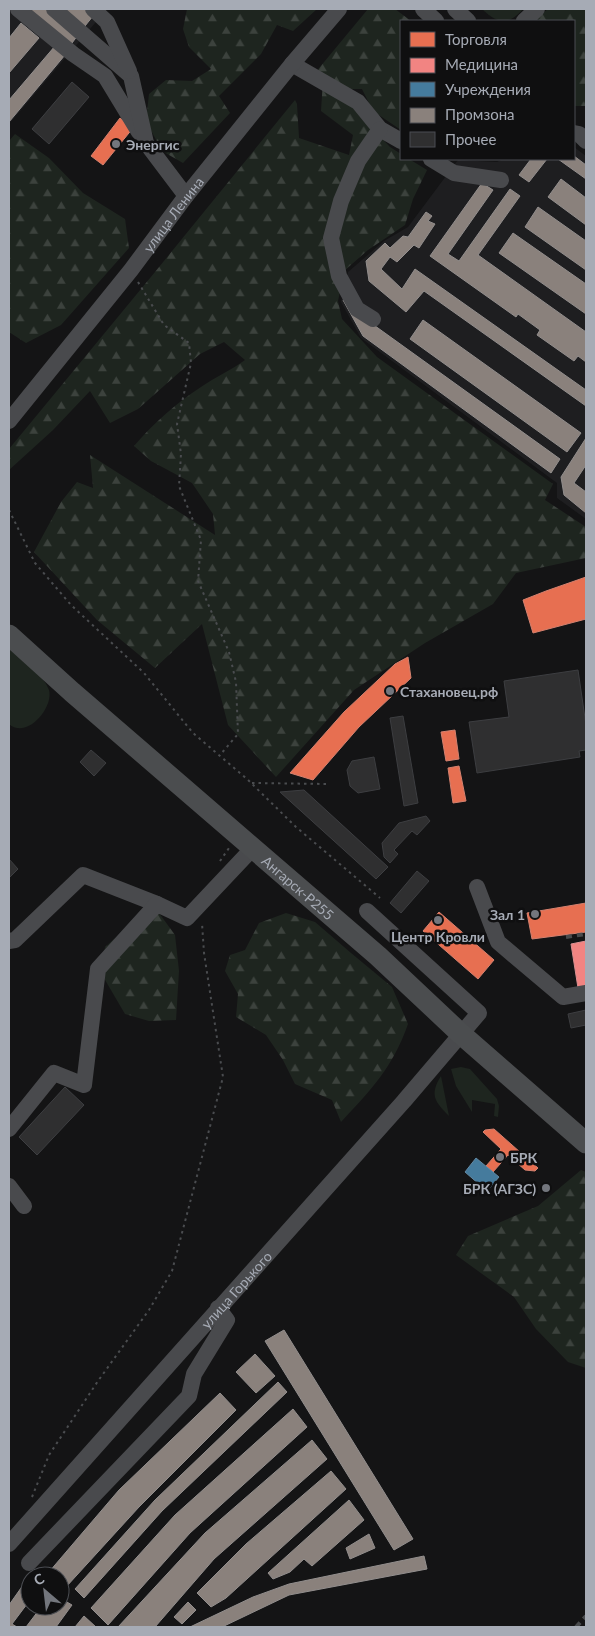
<svg xmlns="http://www.w3.org/2000/svg" width="595" height="1636" viewBox="0 0 595 1636" font-family="Lato,sans-serif">
	<style>
		.built { fill: #1e1e20 }
		.grass { fill: #1e251f }
		.forest { fill: url(#forest-firs) }
		.shops { fill: #e76f51; stroke: #d4816f }
		.health { fill: #f28482; stroke: #db9091 }
		.public { fill: #457b9d; stroke: #6289a4 }
		.industry { fill: #8a817c; stroke: #928e8d }
		.building { fill: #2f2f30; stroke: #3d3e41 }
		.lines { fill: none; stroke-linecap: round; stroke-linejoin: round }
		.path { stroke: #4a4c4f; stroke-width: 2; stroke-dasharray: 2.5 4; stroke-linecap: butt }
		.minor { stroke: #494a4d; stroke-width: 16 }
		.major { stroke: #4b4d4f; stroke-width: 21 }
		.rail { stroke: #494b4d; stroke-width: 4; stroke-dasharray: 6 5; stroke-linecap: butt }
		.poi-dot { fill: #73767d; stroke: #0f0f10; stroke-width: 2 }
		.labels { text-anchor: middle; dominant-baseline: central; stroke-width: 5; stroke-linejoin: round; paint-order: stroke }
		.poi-label { font-size: 14px; font-weight: bold; fill: #a6abb5; stroke: #0f0f10; text-anchor: start }
		.street-label { font-size: 14px; fill: #a6abb5; stroke: #0f0f10 }
	</style>
	<defs>
		<pattern id="forest-firs" width="22" height="20" patternUnits="userSpaceOnUse" patternTransform="scale(1.25)"><rect width="22" height="20" fill="#1e251f"/><path d="M5 1l3.5 6h-7zM16 11l3.5 6h-7z" fill="#3c423d"/></pattern>
	</defs>
	<rect width="100%" height="100%" fill="#141415"/>
	<g class="built">
		<path d="M9,9H107L9,124Z"/>
		<path d="M574,147L586,156V519L557,498V483L361,338L341,302L348,272L384,241L408,227L458,160L497,162L503,159H574Z"/>
	</g>
	<g class="grass">
		<path d="M482,9H523C508,26 498,24 482,9Z"/>
		<path d="M9,649C21,659 44,675 49,690C54,708 26,740 9,724Z"/>
		<path d="M461,1067L470,1069L497,1099L499,1106L498,1117L494,1116L495,1104L472,1100V1112L456,1086L451,1069Z"/>
		<path d="M441,1076L449,1116C435,1102 429,1095 441,1076Z"/>
	</g>
	<g class="forest">
		<path d="M187,9H317L293,31L277,25L261,54L219,96L230,113L183,163L162,151L146,121L149,94L166,80L192,81L211,69L189,47L183,29Z"/>
		<path d="M368,9H395L411,21H401V130L373,111L362,89H345L355,110L390,147L401,154V159H409L427,170L413,199L405,225L368,250L344,271L338,301L342,319L377,357L553,484L545,500L586,527V558L516,573L493,604L425,643L354,690L276,777L228,725L202,624L155,668L97,620L34,552L61,502L77,482L93,488L90,455L215,535L213,514L192,483L151,461L134,446C154,423 176,403 201,387C215,377 232,370 245,360L224,342L200,354L138,409L110,423L90,391L53,430L9,470V449L155,272L295,100L297,104L299,138L349,155L353,135L321,111L323,80L315,73Z"/>
		<path d="M548,9H586V106H574V21H533Z"/>
		<path d="M15,134L49,158L83,193L125,219L129,248L61,325L26,343L9,332V141Z"/>
		<path d="M159,913L175,935L179,971L176,1020L149,1021L125,1014L101,973L105,947L139,917Z"/>
		<path d="M286,913L315,922L351,953L392,987L408,1024C393,1067 371,1090 341,1122L332,1100L295,1084L283,1060L266,1035L236,1017L238,994L225,971L230,955L245,950L259,923Z"/>
		<path d="M581,1170L586,1172V1368L568,1362L536,1329L514,1297L456,1255L468,1236L538,1206Z"/>
	</g>
	<g class="shops">
		<path d="M120,118L133,128L103,165L91,156Z"/>
		<path d="M586,577V619L533,633L523,600L546,591Z"/>
		<path d="M408,657L411,678L359,727L313,780L290,773L344,712L395,664Z"/>
		<path d="M455,730L459,759L446,761L441,732Z"/>
		<path d="M459,766L466,801L453,803L448,768Z"/>
		<path d="M586,903V932L532,939L527,913Z"/>
		<path d="M439,912L494,960L478,979L423,931Z"/>
		<path d="M494,1129L538,1168L535,1171L525,1170L508,1155L493,1172L486,1166L501,1149L483,1132L485,1130Z"/>
	</g>
	<path class="health" d="M586,941V987L578,988L571,944Z"/>
	<path class="public" d="M476,1158L499,1177L487,1191L465,1172Z"/>
	<g class="industry">
		<path d="M24,9H47L78,35L69,47Z"/>
		<path d="M64,9H84L93,16L85,26Z"/>
		<path d="M21,23L39,38L9,73V38Z"/>
		<path d="M55,46L65,55L9,122V100Z"/>
		<path d="M574,156L586,165V179L558,159H574Z"/>
		<path d="M531,159H547L529,182L519,175Z"/>
		<path d="M561,179L586,198V225L548,197Z"/>
		<path d="M482,183L493,190L448,254L459,261L510,189L520,196L478,255L586,332V362L578,356L574,361L537,335L540,330L518,314L516,317L430,256Z"/>
		<path d="M538,207L586,241V270L525,227Z"/>
		<path d="M426,212L432,216L428,221L435,224L419,248L414,245L397,262L390,257L381,269L402,289L415,269L586,390V406L424,291L406,312L369,281L366,261L385,243L390,248L403,236L408,237Z"/>
		<path d="M513,233L586,284V314L499,253Z"/>
		<path d="M343,300L371,323L560,459L551,473L363,336Z"/>
		<path d="M423,320L581,433L567,452L410,339Z"/>
		<path d="M586,438V465L574,483L586,492V513L564,495L561,477Z"/>
		<path d="M284,1330L413,1539L394,1550L265,1341Z"/>
		<path d="M255,1354L275,1376L256,1393L236,1372Z"/>
		<path d="M278,1382L287,1392L162,1511L84,1598L75,1589L155,1500Z"/>
		<path d="M220,1393L236,1410L139,1507L66,1587L60,1582V1576H54L49,1572L119,1490Z"/>
		<path d="M293,1409L307,1427L190,1533L108,1625L91,1608L175,1515Z"/>
		<path d="M312,1440L327,1459L214,1559L155,1627H118L205,1533Z"/>
		<path d="M331,1471L346,1489L226,1598L211,1607L197,1593L246,1544Z"/>
		<path d="M349,1500L364,1520L312,1566L304,1559L290,1572L273,1579L268,1573Z"/>
		<path d="M369,1534L375,1548L350,1559L346,1548Z"/>
		<path d="M424,1556L427,1569L289,1595L222,1627H190L253,1597L289,1584Z"/>
		<path d="M33,1571L39,1576H30V1600L12,1624L17,1627H9V1605Z"/>
		<path d="M60,1598L72,1605L56,1627H26L42,1606H60Z"/>
		<path d="M188,1602L196,1610L182,1624L174,1617Z"/>
		<path d="M84,1616L96,1627H75Z"/>
	</g>
	<g class="building">
		<path d="M72,82L89,97L49,144L32,129Z"/>
		<path d="M578,670L586,725V750L579,751L580,757L477,773L469,722L509,717L504,681Z"/>
		<path d="M403,716L418,803L404,806L390,718Z"/>
		<path d="M91,750L106,763L94,776L80,762Z"/>
		<path d="M374,757L380,789L358,793L350,786L347,770L352,761Z"/>
		<path d="M304,790L388,867L376,879L280,792Z"/>
		<path d="M426,816L430,821L417,835L412,831L394,850L398,854L390,863L384,857L382,843L399,823Z"/>
		<path d="M9,859L18,869L9,878Z"/>
		<path d="M417,871L429,881L401,913L390,903Z"/>
		<path d="M586,1010V1025L571,1028L568,1014Z"/>
		<path d="M65,1087L84,1105L37,1155L19,1137Z"/>
	</g>
	<g class="lines">
		<g class="path">
			<path d="M138,282L164,325L189,343L191,363L177,424L181,454L179,486L201,540L198,581L229,652L236,682L238,734L220,755"/>
			<path d="M9,510L35,563L71,605L144,673L193,733L247,779L296,827L380,898"/>
			<path d="M252,783L328,784"/>
			<path d="M220,861L229,848"/>
			<path d="M32,1497L49,1455L98,1381L149,1310L172,1271L223,1077L204,953L202,923"/>
		</g>
		<g class="minor">
			<path d="M18,9L73,54L105,76L139,132"/>
			<path d="M54,9L131,76L146,143L186,196"/>
			<path d="M93,9L107,22L129,71"/>
			<path d="M423,9L436,21"/>
			<path d="M455,9L468,21"/>
			<path d="M524,21L537,9"/>
			<path d="M292,64L358,102L380,129L401,141"/>
			<path d="M574,133L579,134L586,141"/>
			<path d="M431,159L454,173L501,180"/>
			<path d="M373,319L357,309L339,276L331,238L341,201L358,161L380,129"/>
			<path id="s1" d="M9,421L131,270L186,196L292,64L339,9"/>
			<path d="M477,887L498,942L563,997L586,993"/>
			<path d="M9,941L15,940L83,875L157,904"/>
			<path d="M9,1129L54,1073L84,1085L98,969L157,904L187,918L252,849"/>
			<path d="M9,1186L24,1206"/>
			<path id="s2" d="M9,1544L404,1101L479,1013L367,911"/>
			<path d="M29,1563L189,1396L194,1374L227,1320L218,1308"/>
		</g>
		<path class="major" id="s3" d="M9,635L72,692L378,956L461,1034L586,1143"/>
		<g class="rail">
			<path d="M566,937L586,934"/>
			<path d="M576,1627L586,1616"/>
		</g>
	</g>
	<g class="poi-dot">
		<circle cx="116" cy="144" r="5"/>
		<circle cx="390" cy="691" r="5"/>
		<circle cx="535" cy="914" r="5"/>
		<circle cx="438" cy="920" r="5"/>
		<circle cx="500" cy="1157" r="5"/>
		<circle cx="546" cy="1188" r="5"/>
	</g>
	<g class="labels">
		<g class="poi-label">
			<text x="126" y="144">Энергис</text>
			<text x="400" y="691">Стахановец.рф</text>
			<text x="525" y="914" text-anchor="end">Зал 1</text>
			<text x="438" y="936" text-anchor="middle">Центр Кровли</text>
			<text x="510" y="1157">БРК</text>
			<text x="536" y="1188" text-anchor="end">БРК (АГЗС)</text>
		</g>
		<g class="street-label">
			<text stroke="none"><textPath href="#s1" startOffset="264">улица Ленина</textPath></text>
			<text stroke="none"><textPath href="#s3" startOffset="384">Ангарск-Р255</textPath></text>
			<text stroke="none"><textPath href="#s2" startOffset="341">улица Горького</textPath></text>
		</g>
	</g>
	<rect width="595" height="1636" fill="none" stroke="#a6abb5" stroke-width="20"/>
	<rect x="400" y="20" width="175" height="140" fill="#0f0f10" stroke="#4b4d52"/>
	<rect x="410" y="32" width="25" height="15" fill="#e76f51" stroke="#4b4d52"/>
	<text x="445" y="45" font-size="15" fill="#a6abb5">Торговля</text>
	<rect x="410" y="58" width="25" height="15" fill="#f28482" stroke="#4b4d52"/>
	<text x="445" y="70" font-size="15" fill="#a6abb5">Медицина</text>
	<rect x="410" y="82" width="25" height="15" fill="#457b9d" stroke="#4b4d52"/>
	<text x="445" y="95" font-size="15" fill="#a6abb5">Учреждения</text>
	<rect x="410" y="108" width="25" height="15" fill="#8a817c" stroke="#4b4d52"/>
	<text x="445" y="120" font-size="15" fill="#a6abb5">Промзона</text>
	<rect x="410" y="132" width="25" height="15" fill="#2f2f30" stroke="#4b4d52"/>
	<text x="445" y="145" font-size="15" fill="#a6abb5">Прочее</text>
	<g transform="translate(45 1591) rotate(332)"><circle r="24" fill="#0f0f10" stroke="#4b4d52"/>
	<path d="M0-4L9 19L0 12L-9 19Z" fill="#73767d"/>
	<text y="-8" font-size="14" font-weight="bold" text-anchor="middle" fill="#a6abb5">С</text>
	</g>
</svg>
